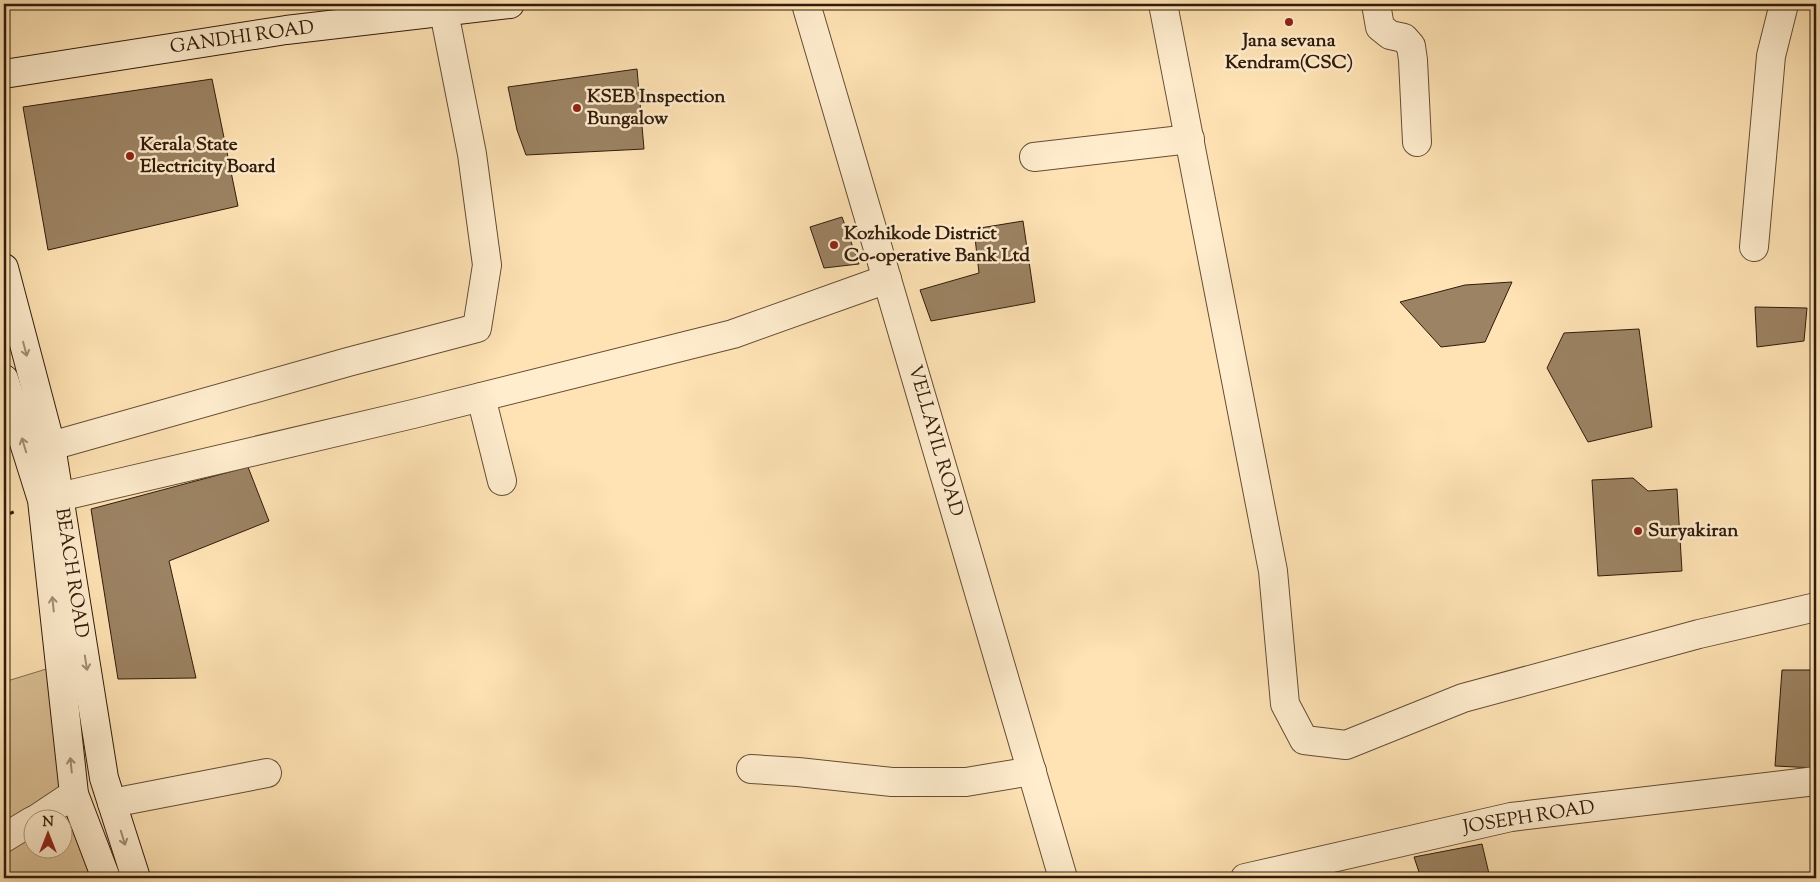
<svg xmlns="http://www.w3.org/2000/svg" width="1820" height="882" viewBox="0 0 1820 882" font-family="'Sorts Mill Goudy',serif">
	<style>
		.green { fill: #dcc197; stroke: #866e51; fill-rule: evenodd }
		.building { fill: #9c8363; stroke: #311b0b }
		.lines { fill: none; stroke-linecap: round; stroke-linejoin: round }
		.minor-casing { stroke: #644d35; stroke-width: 30 }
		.tertiary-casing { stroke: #644d35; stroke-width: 30 }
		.secondary-casing { stroke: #311b0b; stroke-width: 30 }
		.path { stroke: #311b0b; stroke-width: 3; stroke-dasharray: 4 2.5; stroke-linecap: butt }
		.minor { stroke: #ffedce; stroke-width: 28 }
		.tertiary { stroke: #ffedce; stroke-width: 28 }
		.secondary { stroke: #ffedce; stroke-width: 28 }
		.oneway { stroke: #a28e76 }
		.poi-dot { fill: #8f2418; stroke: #ffedce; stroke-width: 2 }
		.labels { text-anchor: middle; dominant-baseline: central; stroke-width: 5; stroke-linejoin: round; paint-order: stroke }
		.street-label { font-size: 19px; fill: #311b0b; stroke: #ffedce }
		.poi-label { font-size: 19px; font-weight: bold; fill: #311b0b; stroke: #ffedce; text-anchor: start }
	</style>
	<rect width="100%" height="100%" fill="#ffe3b4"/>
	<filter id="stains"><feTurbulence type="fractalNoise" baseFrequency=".004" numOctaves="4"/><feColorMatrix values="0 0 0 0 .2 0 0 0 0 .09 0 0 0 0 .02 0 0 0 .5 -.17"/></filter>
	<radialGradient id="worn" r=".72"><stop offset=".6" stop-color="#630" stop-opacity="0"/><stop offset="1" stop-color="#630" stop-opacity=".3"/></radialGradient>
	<path class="green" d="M56,666L105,878H4V682ZM32,820H62V850H32Z"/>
	<g class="building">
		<path d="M637,69L644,149L526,155L517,130L508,87Z"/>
		<path d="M212,79L238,206L48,250L23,107Z"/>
		<path d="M842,217L859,264L824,268L810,227Z"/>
		<path d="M1023,221L1035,302L931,321L920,290L979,273L974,229Z"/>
		<path d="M1512,282L1485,342L1441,347L1400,302L1465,285Z"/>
		<path d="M1755,307L1807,308L1804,341L1757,347Z"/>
		<path d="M1639,329L1652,427L1588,442L1547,368L1564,333Z"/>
		<path d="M248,467L269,521L169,561L196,678L118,679L91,509Z"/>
		<path d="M1633,478L1648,491L1677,489L1682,571L1598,576L1592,480Z"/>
		<path d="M1782,670H1816V768L1775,766Z"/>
		<path d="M1482,844L1490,878H1421L1414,857Z"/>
	</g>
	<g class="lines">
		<defs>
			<g id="minor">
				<path d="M1163,4L1273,571L1285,704L1304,740L1346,745L1463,698L1699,634L1816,607"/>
				<path d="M1376,4L1380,27L1390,35L1404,38L1411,46L1413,60L1417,142"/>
				<path d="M1034,157L1190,139"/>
				<path d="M1754,247L1771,56L1784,4"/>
				<path d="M481,397L502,481"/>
				<path d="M51,446L348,362L477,328L487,265L472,154L444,12"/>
				<path d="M59,497L413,414L733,334L887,279"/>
				<path d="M751,769L798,772L892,782H966L1032,771"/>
				<path d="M112,803L267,773"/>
				<path d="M35,820L74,794"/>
				<path d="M4,838L32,821"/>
				<path d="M1245,878L1511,817L1816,781"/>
			</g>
			<path id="tertiary" d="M806,4L1063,878"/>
			<g id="secondary">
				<path d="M4,74L286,30L510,4"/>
				<path d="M4,268L51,446L104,778L136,878"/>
				<path d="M4,379L42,500L74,794L106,878"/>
			</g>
		</defs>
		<use href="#minor" class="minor-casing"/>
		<use href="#tertiary" class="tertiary-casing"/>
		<use href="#secondary" class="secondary-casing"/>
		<path class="path" d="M4,516L16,511"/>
		<use href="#minor" class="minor"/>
		<use href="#tertiary" class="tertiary"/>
		<use href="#secondary" class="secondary"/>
	</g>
	<defs><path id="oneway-shaft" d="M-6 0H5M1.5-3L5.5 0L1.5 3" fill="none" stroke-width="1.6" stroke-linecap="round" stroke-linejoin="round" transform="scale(1.25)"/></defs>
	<g class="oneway">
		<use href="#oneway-shaft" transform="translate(25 349) rotate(75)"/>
		<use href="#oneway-shaft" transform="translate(24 445) rotate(-107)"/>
		<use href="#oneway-shaft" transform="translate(53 604) rotate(-96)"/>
		<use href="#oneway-shaft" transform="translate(86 663) rotate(81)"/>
		<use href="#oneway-shaft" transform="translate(71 765) rotate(-96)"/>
		<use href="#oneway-shaft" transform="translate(123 838) rotate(73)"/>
	</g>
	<g class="poi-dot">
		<circle cx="1289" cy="22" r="5"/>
		<circle cx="577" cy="108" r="5"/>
		<circle cx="130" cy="156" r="5"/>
		<circle cx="834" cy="245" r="5"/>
		<circle cx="1638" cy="531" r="5"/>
	</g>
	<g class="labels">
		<g class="street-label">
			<text transform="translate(242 38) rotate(-8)">GANDHI ROAD</text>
			<text transform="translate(935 441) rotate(74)">VELLAYIL ROAD</text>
			<text transform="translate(71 573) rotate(81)">BEACH ROAD</text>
			<text transform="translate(1529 818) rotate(-9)">JOSEPH ROAD</text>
		</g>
		<g class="poi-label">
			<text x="1289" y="41" text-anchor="middle">Jana sevana<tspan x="1289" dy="22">Kendram(CSC)</tspan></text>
			<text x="587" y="97">KSEB Inspection<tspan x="587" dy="22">Bungalow</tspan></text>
			<text x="140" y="145">Kerala State<tspan x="140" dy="22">Electricity Board</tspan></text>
			<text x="844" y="234">Kozhikode District<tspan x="844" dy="22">Co-operative Bank Ltd</tspan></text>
			<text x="1648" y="531">Suryakiran</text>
		</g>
	</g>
	<rect width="1820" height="882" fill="none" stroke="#ffe3b4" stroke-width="20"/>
	<rect x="5" y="5" width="1810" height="872" fill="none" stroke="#311b0b" stroke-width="2.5"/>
	<rect x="10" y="10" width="1800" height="862" fill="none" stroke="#311b0b"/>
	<g transform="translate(48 834)"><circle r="24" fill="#ffedce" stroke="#ad9980"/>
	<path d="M0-4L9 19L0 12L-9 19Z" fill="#8f2418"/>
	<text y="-8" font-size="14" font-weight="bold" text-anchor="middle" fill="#311b0b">N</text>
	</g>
	<rect width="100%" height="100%" filter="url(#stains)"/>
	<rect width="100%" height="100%" fill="url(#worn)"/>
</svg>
